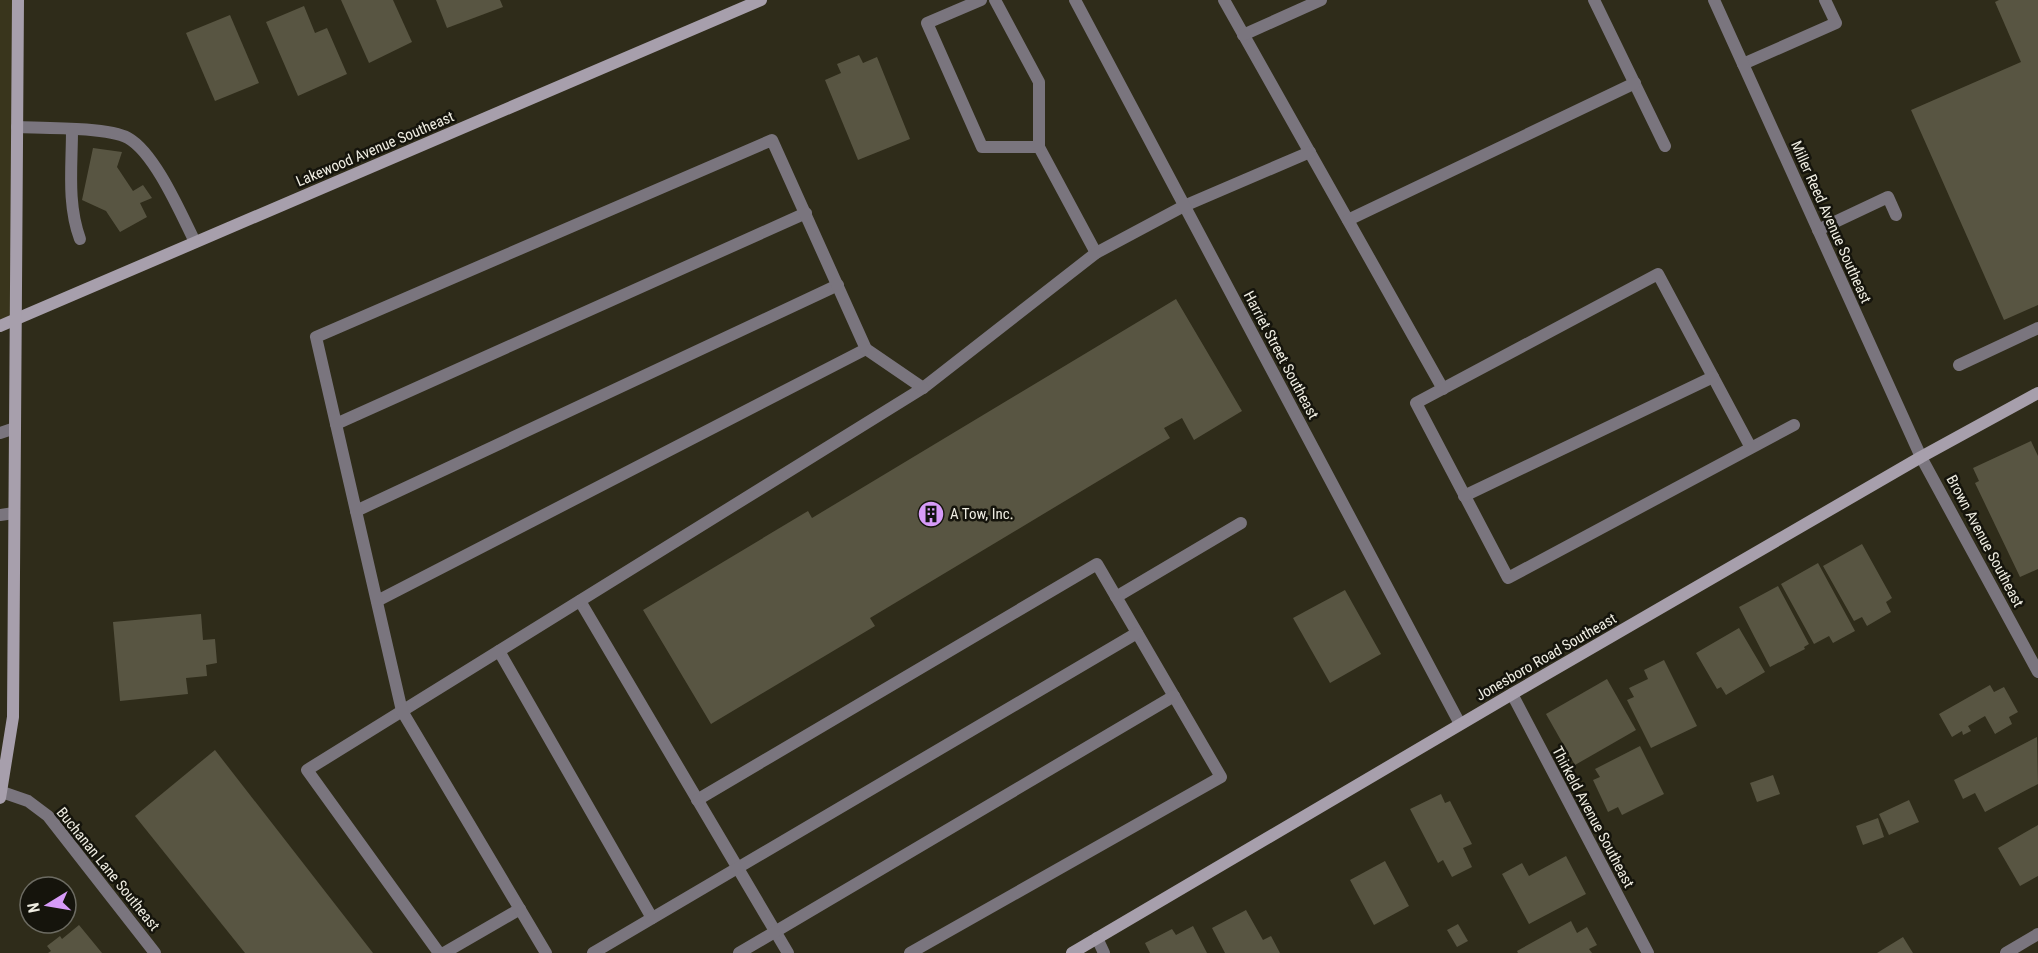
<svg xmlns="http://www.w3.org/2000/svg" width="2038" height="953" viewBox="0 0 2038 953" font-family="'Roboto Condensed',sans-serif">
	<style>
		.built { fill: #39351c }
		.building { fill: #585542 }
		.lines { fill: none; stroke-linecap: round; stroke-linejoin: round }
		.lane { stroke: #7a757e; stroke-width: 12 }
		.street { stroke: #7a757e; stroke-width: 12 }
		.secondary { stroke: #a79fac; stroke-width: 12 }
		.labels { text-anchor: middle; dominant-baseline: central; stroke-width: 5; stroke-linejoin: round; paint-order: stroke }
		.street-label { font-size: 15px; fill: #efede2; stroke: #15140c }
		.poi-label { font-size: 15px; fill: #efede2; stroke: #15140c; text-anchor: start }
	</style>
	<rect width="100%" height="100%" fill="#2f2c1a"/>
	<path class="built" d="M0,0H22L16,319L0,326Z"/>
	<g class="building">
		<path d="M341,0H393L412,42L369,63Z"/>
		<path d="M436,0H500L503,7L447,28Z"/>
		<path d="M1999,0H2038V305L2004,320L1911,110L2021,62L1995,2Z"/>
		<path d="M304,6L315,33L327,28L347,74L298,96L266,22Z"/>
		<path d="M230,15L259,83L215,101L186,33Z"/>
		<path d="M859,55L863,63L877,57L910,139L858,160L825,80L841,73L837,64Z"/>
		<path d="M93,148L122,152L117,167L133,191L143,185L152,198L140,203L147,217L120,232L106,211L82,200Z"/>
		<path d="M1176,299L1242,411L1194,440L1182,418L1164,428L1170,438L870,618L875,626L711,724L643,610L808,511L812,518Z"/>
		<path d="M2031,441L2038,456V569L2020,577L1975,483L1979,481L1973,468Z"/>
		<path d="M1862,544L1892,598L1886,602L1891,612L1867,626L1862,617L1854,621L1823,566Z"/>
		<path d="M1818,563L1855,631L1833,643L1829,636L1814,644L1781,584Z"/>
		<path d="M1778,586L1809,644L1804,647L1805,649L1770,667L1739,607Z"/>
		<path d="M1345,590L1381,654L1330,683L1293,618Z"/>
		<path d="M201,614L203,640L215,639L217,663L206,665L207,676L186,678L188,694L120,701L113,622Z"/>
		<path d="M1739,628L1765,672L1726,695L1721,687L1717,689L1696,653Z"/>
		<path d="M1664,660L1697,726L1651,748L1627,700L1634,697L1629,688L1648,679L1644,670Z"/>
		<path d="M1607,679L1636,730L1575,765L1546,714Z"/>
		<path d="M1990,685L1994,692L2004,687L2018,712L2009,717L2012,724L1995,734L1985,716L1968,726L1971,731L1963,735L1962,731L1952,737L1939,714Z"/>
		<path d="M2037,737L2038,784L1985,812L1975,793L1963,799L1954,780Z"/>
		<path d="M1640,746L1664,794L1622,815L1618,807L1608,812L1593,780L1600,777L1595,769Z"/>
		<path d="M215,750L373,953H245L135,816Z"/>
		<path d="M1773,775L1780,794L1757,802L1750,783Z"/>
		<path d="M1441,794L1445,803L1450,801L1472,844L1463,848L1472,867L1452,877L1443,860L1438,863L1410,809Z"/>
		<path d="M1909,800L1919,822L1889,835L1879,814Z"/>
		<path d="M1878,818L1884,837L1863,845L1856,826Z"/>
		<path d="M2038,825V876L2020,886L1998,848Z"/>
		<path d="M1566,856L1586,894L1529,924L1502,874L1522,863L1529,876Z"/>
		<path d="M1385,861L1409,906L1374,925L1350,880Z"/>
		<path d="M1246,910L1263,940L1271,936L1280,953H1225L1212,928Z"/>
		<path d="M1571,921L1577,933L1587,927L1597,945L1589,949L1592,953H1518L1517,951Z"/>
		<path d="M1458,924L1468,941L1457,947L1447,930Z"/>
		<path d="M79,925L102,953H48L51,951L47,946L60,936L62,939Z"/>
		<path d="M1193,926L1207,953H1150L1145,943L1172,929L1176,935Z"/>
		<path d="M1903,937L1913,953H1877Z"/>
	</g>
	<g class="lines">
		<g class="lane">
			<path d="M981,0L927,23L982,147H1039"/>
			<path d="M995,0L1039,82V147L1096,253"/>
			<path d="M1224,0L1443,389"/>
			<path d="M1594,0L1665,146"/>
			<path d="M1243,35L1321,0"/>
			<path d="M1743,64L1836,23L1825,0"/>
			<path d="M17,127C42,128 108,127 128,138C155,153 181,214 195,242"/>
			<path d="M72,130C72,166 67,204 80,239"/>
			<path d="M1348,220L1635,83"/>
			<path d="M1818,230L1888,197L1896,215"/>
			<path d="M1959,365L2038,328"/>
			<path d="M336,424L806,213"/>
			<path d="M0,433L15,428"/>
			<path d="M1751,448L1658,274L1416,403L1508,578L1794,425"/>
			<path d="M1464,496L1713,377"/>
			<path d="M356,511L838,285"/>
			<path d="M0,515L14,513"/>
			<path d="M1116,597L1241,523"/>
			<path d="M377,601L866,349"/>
			<path d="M580,601L788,953"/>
			<path d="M499,651L652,918"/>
			<path d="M697,800L1097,564L1221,777L910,953"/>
			<path d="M439,953L307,770L923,388L1096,253L1184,206L1310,152"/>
			<path d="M444,953L520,909"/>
			<path d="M546,953L402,711L316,337L772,140L866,349L923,388"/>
			<path d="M593,953L1137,633"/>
			<path d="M739,953L1174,696"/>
		</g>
		<g class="street">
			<path d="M1075,0L1460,724"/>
			<path d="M1714,0L1921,457L2038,672"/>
			<path d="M1512,694L1648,953"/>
			<path d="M2,792L28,801L48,816L155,953"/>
			<path d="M1097,938L1104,953"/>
			<path d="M2006,953L2038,934"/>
		</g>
		<g class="secondary">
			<path d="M0,326L761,0"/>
			<path d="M0,798L13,717L18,0"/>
			<path d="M1072,953L1512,694L1921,457L2038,393"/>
		</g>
	</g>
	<defs>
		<symbol id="building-disc" viewBox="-11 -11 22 22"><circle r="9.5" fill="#d79bf9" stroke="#15140c"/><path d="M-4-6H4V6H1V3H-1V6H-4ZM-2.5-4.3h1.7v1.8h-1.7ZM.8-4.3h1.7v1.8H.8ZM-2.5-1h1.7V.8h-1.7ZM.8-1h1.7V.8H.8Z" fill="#111"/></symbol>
	</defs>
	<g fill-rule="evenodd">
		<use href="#building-disc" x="916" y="499" width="30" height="30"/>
	</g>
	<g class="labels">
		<g class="street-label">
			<text transform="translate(375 149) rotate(-23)">Lakewood Avenue Southeast</text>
			<text transform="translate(1831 222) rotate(66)">Miller Reed Avenue Southeast</text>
			<text transform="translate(1281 355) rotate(62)">Harriet Street Southeast</text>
			<text transform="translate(1985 541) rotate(62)">Brown Avenue Southeast</text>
			<text transform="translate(1546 657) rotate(-30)">Jonesboro Road Southeast</text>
			<text transform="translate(1593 817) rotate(62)">Thirkeld Avenue Southeast</text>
			<text transform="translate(108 869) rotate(51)">Buchanan Lane Southeast</text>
		</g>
		<g class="poi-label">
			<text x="950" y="514">A Tow, Inc.</text>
		</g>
	</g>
	<g transform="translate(48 905) rotate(259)"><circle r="28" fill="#15140c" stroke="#6c6b62" stroke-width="1.5"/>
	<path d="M0-4.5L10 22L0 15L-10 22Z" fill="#d79bf9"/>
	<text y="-9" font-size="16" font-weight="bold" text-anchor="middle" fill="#efede2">N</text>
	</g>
</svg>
